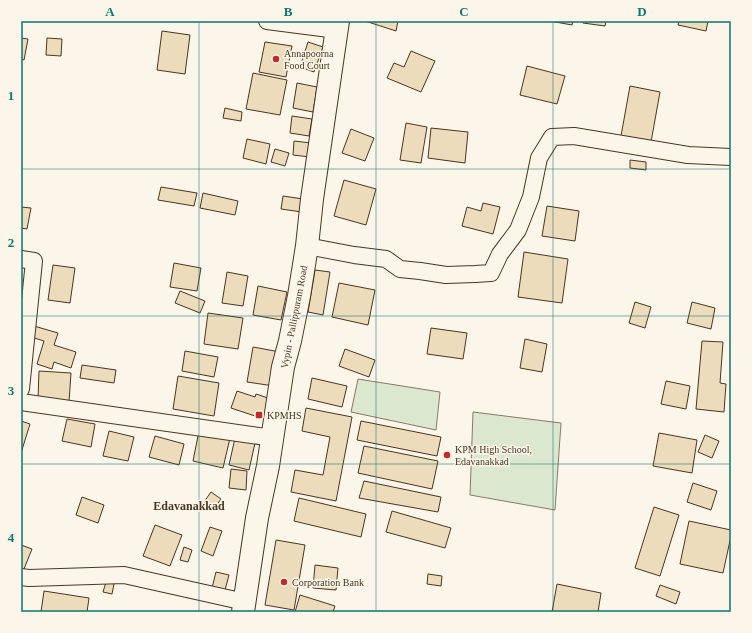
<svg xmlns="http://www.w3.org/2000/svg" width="752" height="633" viewBox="0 0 752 633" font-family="'Times New Roman',serif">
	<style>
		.green { fill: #dce7d0; stroke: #887966 }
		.building { fill: #ecdcbc; stroke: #4a3520 }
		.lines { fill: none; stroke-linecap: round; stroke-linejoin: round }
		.minor-casing { stroke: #4a3520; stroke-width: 18 }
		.primary-casing { stroke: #4a3520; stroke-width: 24 }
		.minor { stroke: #fbf6e9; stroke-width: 16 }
		.primary { stroke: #fbf6e9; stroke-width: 22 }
		.grid { fill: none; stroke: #0f766e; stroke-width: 1; stroke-opacity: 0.55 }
		.poi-dot { fill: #c62828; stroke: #fbf6e9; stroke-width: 1.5 }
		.labels { text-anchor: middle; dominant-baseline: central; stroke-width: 3; stroke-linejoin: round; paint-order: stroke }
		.poi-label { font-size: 10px; fill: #4a3520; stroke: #fbf6e9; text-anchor: start }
		.street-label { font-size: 10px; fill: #4a3520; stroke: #fbf6e9 }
		.quarter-label { font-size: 12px; font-weight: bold; fill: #4a3520; stroke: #fbf6e9 }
		.neatline { fill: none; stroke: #0f766e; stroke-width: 1.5 }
		.grid-label { font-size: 13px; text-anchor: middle; font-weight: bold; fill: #0f766e }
	</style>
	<rect width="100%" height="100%" fill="#fbf6e9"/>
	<g class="green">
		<path d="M358,379L440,392L436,430L351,412Z"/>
		<path d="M473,412L561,423L555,510L470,495Z"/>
	</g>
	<g class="building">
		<path d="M365,21H398L396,31Z"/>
		<path d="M550,21H573L572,25Z"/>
		<path d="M583,21H606L605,26L583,23Z"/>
		<path d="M679,21H708L706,31L678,25Z"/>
		<path d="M162,31L190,35L185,74L157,70Z"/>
		<path d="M21,38L28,39L24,60L21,59Z"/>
		<path d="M47,38L62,39L61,56L46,55Z"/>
		<path d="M265,42L292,46L286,77L259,72Z"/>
		<path d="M308,42L323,47L314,72L300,67Z"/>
		<path d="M411,51L435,61L421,92L387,78L394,63L404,67Z"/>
		<path d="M527,66L565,76L557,104L520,95Z"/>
		<path d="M253,73L287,80L280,115L246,109Z"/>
		<path d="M297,83L317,87L313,112L293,108Z"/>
		<path d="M630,86L660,92L651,142L621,136Z"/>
		<path d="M225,108L242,112L241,121L223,118Z"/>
		<path d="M292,116L312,119L309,136L290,133Z"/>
		<path d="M406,123L427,127L421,163L400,160Z"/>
		<path d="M431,128L468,132L465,163L428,158Z"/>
		<path d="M351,129L374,138L365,161L342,153Z"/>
		<path d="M247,139L270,144L266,164L243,158Z"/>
		<path d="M294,141L311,143L310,157L293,155Z"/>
		<path d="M275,149L289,153L285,166L271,162Z"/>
		<path d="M630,160L646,162V170L630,168Z"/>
		<path d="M344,180L376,189L366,225L334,216Z"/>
		<path d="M161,187L197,193L194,206L158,200Z"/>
		<path d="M203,193L238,201L235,215L200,208Z"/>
		<path d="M283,196L303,199L302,212L281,209Z"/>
		<path d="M483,203L500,207L493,234L462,226L467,207L481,211Z"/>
		<path d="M547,206L579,211L575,241L542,236Z"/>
		<path d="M21,207L31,208L27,229L21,228Z"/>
		<path d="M524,252L568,259L562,303L518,297Z"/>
		<path d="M174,263L201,268L197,291L170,287Z"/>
		<path d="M53,265L75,268L70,303L48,300Z"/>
		<path d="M315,270L330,272L323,315L308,312Z"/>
		<path d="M227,272L248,276L243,306L222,303Z"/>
		<path d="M339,283L375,290L368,325L332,317Z"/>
		<path d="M258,286L287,292L281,320L253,315Z"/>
		<path d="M180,291L205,301L200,313L175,303Z"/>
		<path d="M635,302L651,307L645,328L629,323Z"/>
		<path d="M692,302L715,308L711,329L687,323Z"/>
		<path d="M208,313L243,318L238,349L204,344Z"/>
		<path d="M34,326L58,333L54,345L76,352L71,368L54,362L52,369L37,364L44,341L31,337Z"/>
		<path d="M431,328L467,333L463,359L427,354Z"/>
		<path d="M525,339L547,344L542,372L520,368Z"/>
		<path d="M702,341L723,342L720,383L726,384L724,412L696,409Z"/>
		<path d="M253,347L280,352L274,386L247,382Z"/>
		<path d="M345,349L375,360L369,377L339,366Z"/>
		<path d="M185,351L218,357L214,377L182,371Z"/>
		<path d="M82,365L116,370L114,383L80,378Z"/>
		<path d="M39,371L71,373L69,402L38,400Z"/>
		<path d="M178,376L219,383L214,416L173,409Z"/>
		<path d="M312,378L347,386L342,407L308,399Z"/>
		<path d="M666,381L690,386L686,409L661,404Z"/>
		<path d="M237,391L255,397L256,394L271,399L264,419L231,408Z"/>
		<path d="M306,408L352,417L336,501L291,492L295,470L323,475L330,437L302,431Z"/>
		<path d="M67,419L95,424L91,447L62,441Z"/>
		<path d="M21,421L30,424L21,453Z"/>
		<path d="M361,421L441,437L437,456L357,440Z"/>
		<path d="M109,431L134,437L128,461L103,456Z"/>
		<path d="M199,431L230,438L223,468L193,461Z"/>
		<path d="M659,433L697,440L692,473L653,466Z"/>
		<path d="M705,435L719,441L712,458L698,452Z"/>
		<path d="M155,436L184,444L179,465L149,457Z"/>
		<path d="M235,438L255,443L249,470L229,465Z"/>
		<path d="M364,446L438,461L432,489L358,473Z"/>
		<path d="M231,469L247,471L246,490L229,488Z"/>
		<path d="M364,481L441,497L438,512L359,498Z"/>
		<path d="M693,483L717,491L711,510L687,502Z"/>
		<path d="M211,492L221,499L214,509L204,502Z"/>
		<path d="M82,497L104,505L98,523L76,515Z"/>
		<path d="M299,498L366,514L361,537L294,521Z"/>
		<path d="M654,507L679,515L660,576L635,568Z"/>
		<path d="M392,511L451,528L445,548L386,532Z"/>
		<path d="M689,521L731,530V536L723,573L680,564Z"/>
		<path d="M155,525L182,535L170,566L143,556Z"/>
		<path d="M210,527L222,531L213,556L201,551Z"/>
		<path d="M276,540L305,545L294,610L265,605Z"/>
		<path d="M21,545L32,549L22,574H21Z"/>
		<path d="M184,547L192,550L188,562L180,560Z"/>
		<path d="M315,565L338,568L336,590L313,588Z"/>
		<path d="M216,572L229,575L225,590L212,588Z"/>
		<path d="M428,574L442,576L441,586L427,584Z"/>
		<path d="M106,582L114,584L112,594L103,592Z"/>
		<path d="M557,584L601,593L598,612H552Z"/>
		<path d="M660,585L680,592L676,604L656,596Z"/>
		<path d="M44,591L89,598L87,612H41Z"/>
		<path d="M300,595L335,606L333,612H295Z"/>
	</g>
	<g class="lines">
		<defs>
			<g id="minor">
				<path d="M267,21L337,30"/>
				<path d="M307,246L354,255L386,259L400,269L420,271L446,275L475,274L491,273L500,254L518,230L531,197L539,158L552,137L574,136L688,155L731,157"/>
				<path d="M21,259L34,261L21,389"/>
				<path d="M21,402L273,438"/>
				<path d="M21,577L29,578L124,575L245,602"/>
			</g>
			<path id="primary" d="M243,612L257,518L268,466L283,367L290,341L299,296L307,246L312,199L338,21"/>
		</defs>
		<use href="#minor" class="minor-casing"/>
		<use href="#primary" class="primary-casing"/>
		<use href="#minor" class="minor"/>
		<use href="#primary" class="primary"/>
	</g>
	<path class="grid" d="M199,21V612M376,21V612M553,21V612M21,169H731M21,316H731M21,464H731"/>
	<g class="poi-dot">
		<circle cx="276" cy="59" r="4"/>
		<rect x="255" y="411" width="8" height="8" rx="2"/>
		<circle cx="447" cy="455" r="4"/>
		<circle cx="284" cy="582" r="4"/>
	</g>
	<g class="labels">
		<g class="poi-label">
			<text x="284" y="53">Annapoorna<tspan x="284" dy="12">Food Court</tspan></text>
			<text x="267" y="415">KPMHS</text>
			<text x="455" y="449">KPM High School,<tspan x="455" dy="12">Edavanakkad</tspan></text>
			<text x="292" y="582">Corporation Bank</text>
		</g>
		<g class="street-label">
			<text transform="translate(294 317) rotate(-79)">Vypin - Pallippuram Road</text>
		</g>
		<g class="quarter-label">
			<text x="189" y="506">Edavanakkad</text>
		</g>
	</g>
	<rect width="752" height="633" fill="none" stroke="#fbf6e9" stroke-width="44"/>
	<rect x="22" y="22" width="708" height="589" class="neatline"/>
	<g class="grid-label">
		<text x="110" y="16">A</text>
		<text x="288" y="16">B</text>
		<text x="464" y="16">C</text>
		<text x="642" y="16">D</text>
		<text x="11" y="100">1</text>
		<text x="11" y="247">2</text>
		<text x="11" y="395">3</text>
		<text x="11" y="542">4</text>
	</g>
</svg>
